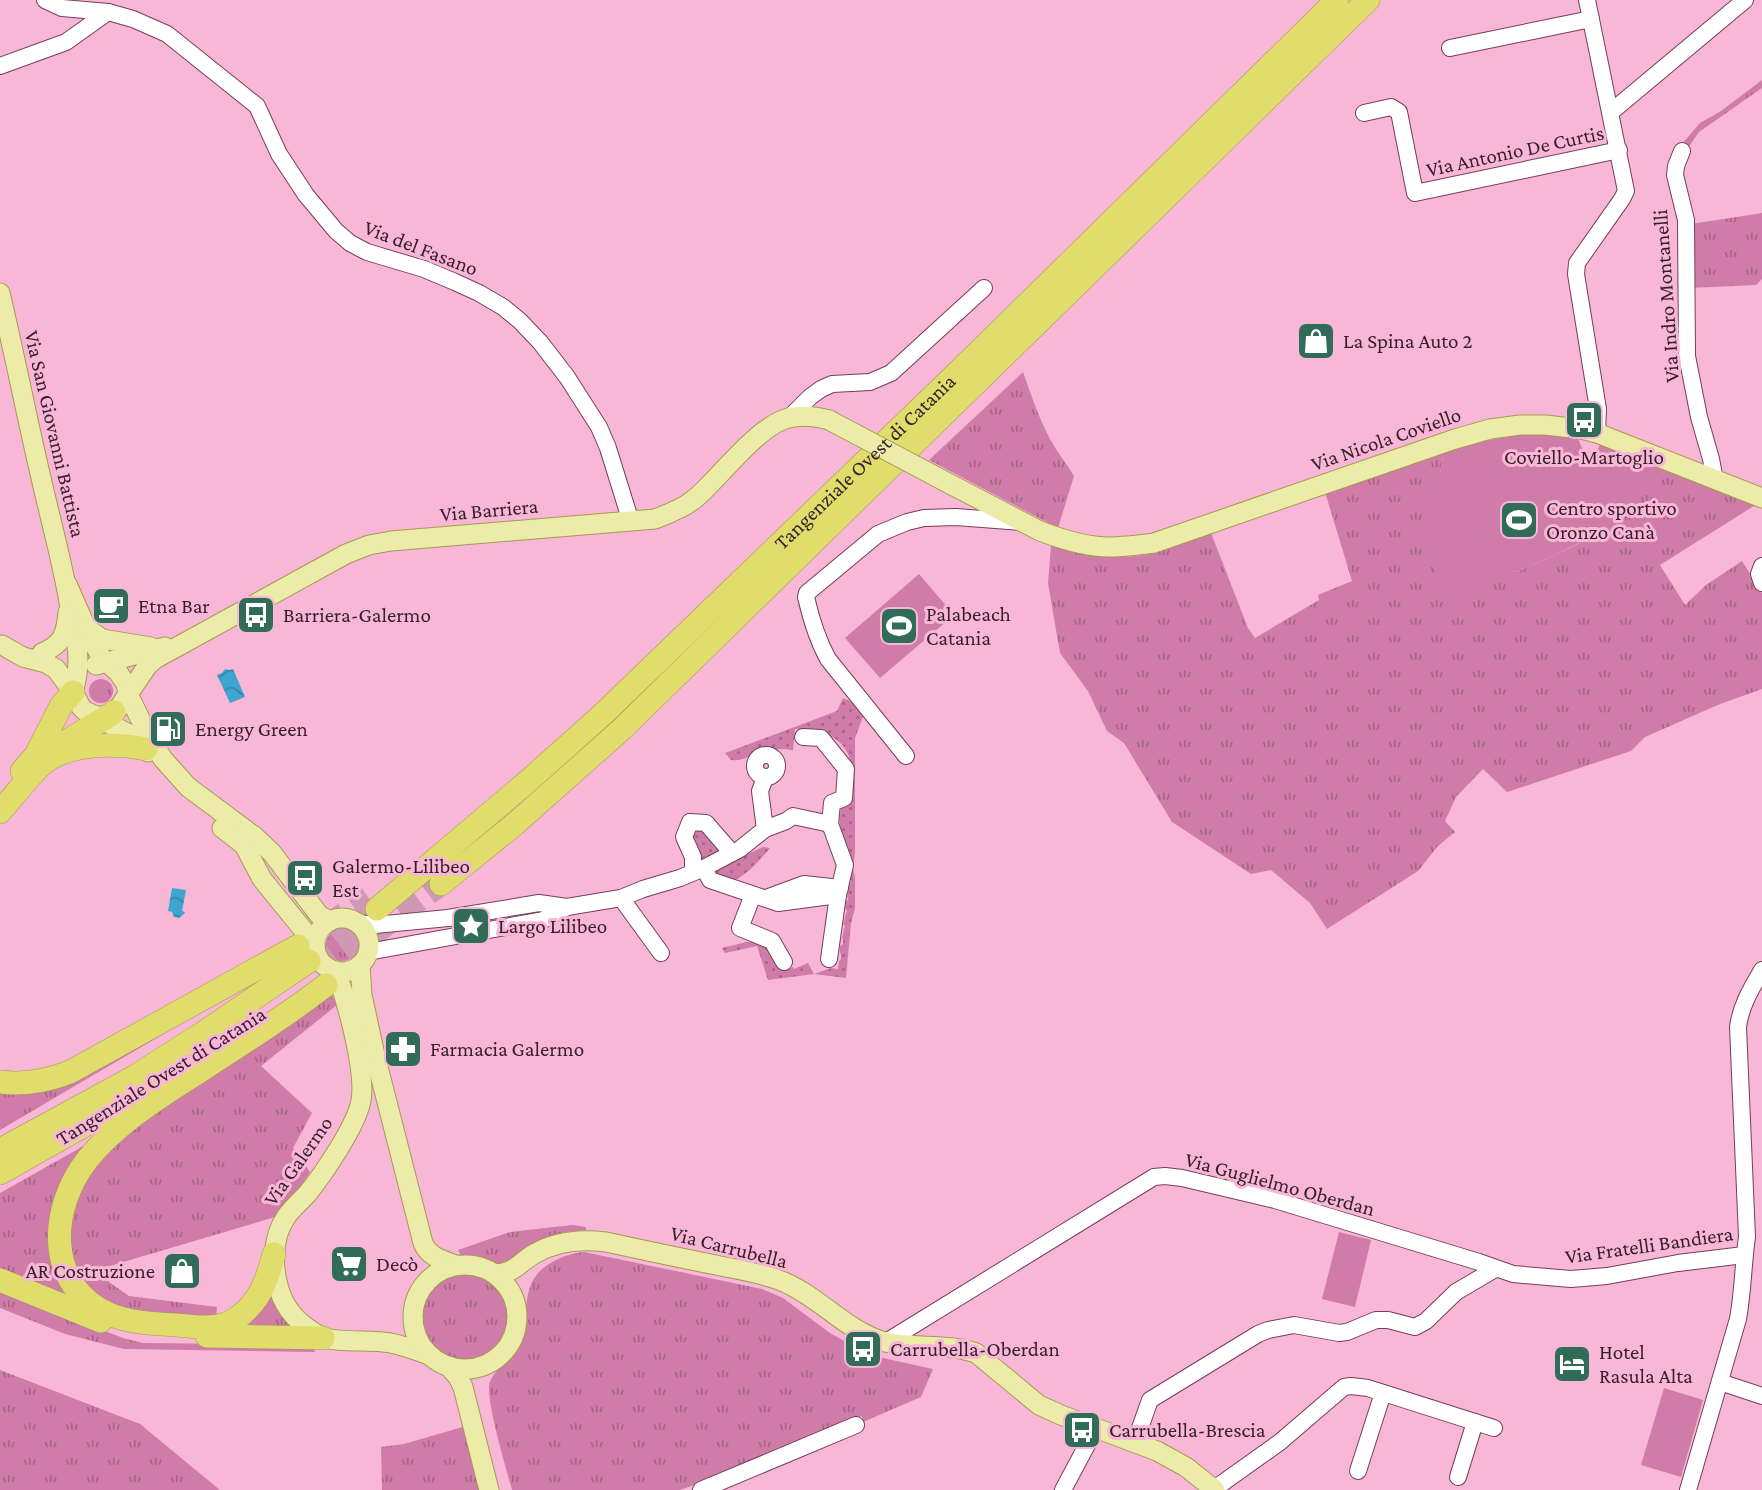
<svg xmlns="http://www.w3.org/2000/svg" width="1762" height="1490" viewBox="0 0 1762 1490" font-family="'Crimson Pro',serif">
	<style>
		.grass { fill: url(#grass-tufts) }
		.garden { fill: url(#garden-dots) }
		.pitch { fill: #cf7ca8 }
		.water { fill: url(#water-waves) }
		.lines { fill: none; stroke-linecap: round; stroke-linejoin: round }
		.highway-tunnel { stroke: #d198b4; stroke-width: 23; stroke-dasharray: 23 11; stroke-linecap: butt }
		.minor-casing { stroke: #753e5c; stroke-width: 18 }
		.major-casing { stroke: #a49a55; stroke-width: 21 }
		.highway-casing { stroke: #a49a55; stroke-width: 24 }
		.minor { stroke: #fff; stroke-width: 16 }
		.major { stroke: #eceba7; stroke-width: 19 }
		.highway { stroke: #e0dd6c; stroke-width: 23 }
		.major-bridge-casing { stroke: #a49a55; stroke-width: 21; stroke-linecap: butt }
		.major-bridge { stroke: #eceba7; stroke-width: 19 }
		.labels { text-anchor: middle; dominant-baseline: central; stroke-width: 6; stroke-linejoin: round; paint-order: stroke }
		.street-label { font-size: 21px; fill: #361e2a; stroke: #f8b7d7 }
		.poi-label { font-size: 21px; fill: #361e2a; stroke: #f8b7d7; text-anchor: start }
	</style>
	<defs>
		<pattern id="grass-tufts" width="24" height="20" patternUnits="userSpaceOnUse" patternTransform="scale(1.75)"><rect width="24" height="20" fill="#cf7ca8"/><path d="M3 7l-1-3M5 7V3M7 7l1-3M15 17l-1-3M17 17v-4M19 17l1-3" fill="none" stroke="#a96589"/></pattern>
		<pattern id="garden-dots" width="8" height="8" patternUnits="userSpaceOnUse" patternTransform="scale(1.75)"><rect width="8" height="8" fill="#cf7ca8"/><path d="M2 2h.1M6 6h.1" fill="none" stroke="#a96589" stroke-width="1.8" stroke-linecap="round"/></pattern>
		<pattern id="water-waves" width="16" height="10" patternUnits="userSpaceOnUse" patternTransform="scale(1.75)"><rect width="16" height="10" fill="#3ea6ce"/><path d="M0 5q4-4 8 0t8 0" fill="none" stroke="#3587a7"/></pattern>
	</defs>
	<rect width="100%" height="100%" fill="#f8b7d7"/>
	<g class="grass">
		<path d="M1762,80V88L1699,132L1688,148L1682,144L1700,123L1721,111Z"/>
		<path d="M1762,213V279L1756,285L1690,288L1691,256L1695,249V240L1691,237V224Z"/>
		<path d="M1023,372C1031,395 1039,418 1050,439C1057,452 1066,463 1074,476L1058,528L929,460Z"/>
		<path d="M1444,451L1440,473L1512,571L1517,572C1544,559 1588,543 1609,524C1628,507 1644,486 1656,464L1757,504L1660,565L1685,605L1706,585L1742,561L1762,593V689L1720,704L1645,737L1631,751L1507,792L1483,769L1456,797L1445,821L1455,832L1438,846L1418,871L1327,929L1310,903L1271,870L1251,874L1172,822L1124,743L1107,731L1088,691L1060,653L1048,583L1051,546C1082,552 1112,560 1143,555C1166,551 1189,540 1211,533L1248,628L1255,638L1319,600L1318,595L1352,581L1325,492Z"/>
		<circle cx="101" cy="691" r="12"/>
		<circle cx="342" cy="945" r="16"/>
		<path d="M332,995L337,1005L261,1066L312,1113L293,1148L310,1172L299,1189L275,1217L103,1268L109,1282L129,1296L217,1307L216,1318L124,1311L91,1293L75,1269L68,1225L83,1182L116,1143L155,1113L250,1052Z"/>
		<path d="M180,1022L165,1033L0,1130V1090Z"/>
		<path d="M87,1144L69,1169L72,1298L0,1270V1193Z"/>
		<path d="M572,1225L586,1227V1230L566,1232L544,1239L510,1264L496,1266L480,1258L461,1256L458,1250L510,1232Z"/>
		<path d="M584,1252L762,1289L783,1298L830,1333L869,1355L933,1369L921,1397L863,1422L862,1416L719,1476L680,1490H512C507,1471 484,1396 490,1382C494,1371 504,1365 511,1357C516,1349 521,1341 524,1332C526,1317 525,1297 532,1282C541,1264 564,1254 584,1252Z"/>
		<circle cx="464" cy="1316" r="46"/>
		<path d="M0,1291L123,1338L143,1343L312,1345L315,1352L124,1349L65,1334L0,1308Z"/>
		<path d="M271,1297L281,1315L292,1328L243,1327L266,1305Z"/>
		<path d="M0,1370L140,1424L220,1490H0Z"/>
		<path d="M466,1426L484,1490H382L381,1447L404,1444Z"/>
	</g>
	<g class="garden">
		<path d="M843,698L859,705L863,717L855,738V853L853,868L855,877V908L851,923L846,978L814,974L768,980L757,946L725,953L722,948L755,940L766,944L784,971L793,967L794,969L808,963L814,974L831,968L838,969L839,961L841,959V955L840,952V946L843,944V939L842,938L845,926L843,924L847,911L845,908L846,901L848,900L847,893L851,881L849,878L853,868C849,856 841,840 840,827C838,806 848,788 850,768C853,752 837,736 822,733C814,730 804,730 795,729L793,750C784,749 774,748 764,751C752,753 745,762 731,760L725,753L837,711Z"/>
		<path d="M696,828H703L720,845L718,852L701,859L690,838Z"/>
		<path d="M763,847L770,848C758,862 746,876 729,883L719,878L716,873L718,868Z"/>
	</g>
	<g class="pitch">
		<path d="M1525,434H1549L1578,438L1583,451L1595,454L1601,443L1656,464C1646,483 1634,502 1618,517C1590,542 1551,556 1517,572L1512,571L1450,604L1440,588L1420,529L1440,473L1444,451L1466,444Z"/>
		<path d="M919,574L954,615L880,678L845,638Z"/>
		<path d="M1339,1232L1371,1240L1355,1307L1322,1299Z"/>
		<path d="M1664,1388L1703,1400L1681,1477L1641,1465Z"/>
	</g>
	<g class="water">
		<path d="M225,669L229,670L233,669L245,697L230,703L217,675L222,673Z"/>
		<path d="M172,888L186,890L182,911L185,912L184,914L179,918L174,917L172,912L168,911Z"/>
	</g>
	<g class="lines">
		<g class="highway-tunnel">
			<path d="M298,946L368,897"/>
			<path d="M309,961L377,909"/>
			<path d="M319,975L441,884"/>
		</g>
		<defs>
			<g id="minor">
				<path d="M45,0L62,8L108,12L133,19L167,34L257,106L279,154L306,195L336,231L350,243L367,252L424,269L455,282L479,293L503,307L520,321L540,342L567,377L599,427L608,448L631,522"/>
				<path d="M1587,0L1626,191L1622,199L1577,263L1576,274L1598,409L1597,433"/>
				<path d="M1450,48L1591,19"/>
				<path d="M0,66L66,42L108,12"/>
				<path d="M1611,112L1745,0"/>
				<path d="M1364,113L1391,107L1399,112L1415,193L1619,150"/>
				<path d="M1682,151L1676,166L1675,175L1686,220L1687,356L1699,417L1711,459L1715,480"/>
				<path d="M790,417L810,397L821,389L832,384L870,382L891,373L984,288"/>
				<path d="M1762,566L1759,574L1762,583"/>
				<circle cx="766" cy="766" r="11"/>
				<path d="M906,756L828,659C817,639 811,619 806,597L807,593L878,534L907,522L924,518L956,517L1022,522"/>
				<path d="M765,829L760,791L765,778"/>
				<path d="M704,868L710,880L778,903L838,895L845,865L830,824L832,803L844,798L846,769L821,738L803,737"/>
				<path d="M693,872V857L684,837L690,822L706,823L732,853"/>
				<path d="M753,895L740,928L772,941L784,962"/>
				<path d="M621,898L661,953"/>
				<path d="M766,898L804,884L840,888"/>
				<path d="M358,923L375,925L448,918L539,903L567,907L621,898L643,889L680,878L704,868L740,849L765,829L786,821L793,816L830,824"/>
				<path d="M368,952L543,920L567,907"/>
				<path d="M829,959L838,895"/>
				<path d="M886,1342L1154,1177L1165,1176L1182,1178L1275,1200L1479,1262L1513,1274L1571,1279L1607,1276L1678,1263L1744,1255"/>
				<path d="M1720,1382L1762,1396"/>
				<path d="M1135,1442L1150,1400L1258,1334L1268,1330L1294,1325L1339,1333L1347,1332L1376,1320H1388L1415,1327L1426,1321L1456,1292L1495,1269"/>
				<path d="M1358,1471L1383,1393"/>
				<path d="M1458,1477L1475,1422"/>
				<path d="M1214,1489L1280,1442L1344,1387L1351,1386L1368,1388L1494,1428"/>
				<path d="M701,1490L856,1425"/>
				<path d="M1063,1490L1096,1428"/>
				<path d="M1688,1490L1738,1319C1743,1292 1743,1265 1747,1237L1738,1027C1741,1005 1751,989 1762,970"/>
			</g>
			<g id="major">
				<path d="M0,293C15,356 27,419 42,482C51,522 62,561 69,602C74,635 84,657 73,692"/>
				<path d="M950,484L1040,531C1061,539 1086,547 1109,547C1124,547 1139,545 1154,543L1455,439L1490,429L1520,425H1545L1581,429L1597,433L1762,498"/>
				<path d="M67,584L92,641L102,658L118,672L126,684L128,694L152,743L163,759L188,787L254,836L272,853L319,915L329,921"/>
				<path d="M84,626L102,639L151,647"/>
				<path d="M2,645L23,657L46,663L56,669L73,692L81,707L85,711L96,716H105L118,709L148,665L155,659L346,554L369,545L391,541L655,519C667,514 679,510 689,503C700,496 708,486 717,477C727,466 737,456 747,446C774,420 791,410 829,420"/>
				<path d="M42,653C63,644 66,634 68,612"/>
				<path d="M96,665L165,647"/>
				<path d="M92,715L129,734L148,752"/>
				<path d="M222,828L244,845L262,879L305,932L315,947"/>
				<circle cx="342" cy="945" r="27"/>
				<path d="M360,965L362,995L375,1055L423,1243C429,1257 442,1260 456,1265"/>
				<path d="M336,971C347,1002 366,1070 361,1101C356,1126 324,1173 308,1193C301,1201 292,1208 286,1217C272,1238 272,1265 279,1289C285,1310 301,1326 320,1336C333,1343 367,1340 383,1342C399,1343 414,1350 429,1355"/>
				<circle cx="465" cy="1317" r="52"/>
				<path d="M495,1274C515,1273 519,1263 534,1254C556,1241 583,1239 606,1242C643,1250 680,1258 716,1265C739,1270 763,1273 784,1282C821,1298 846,1331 885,1342C915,1349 947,1343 976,1353L1039,1405L1061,1415L1157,1451L1186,1467L1215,1490"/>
				<path d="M449,1367L458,1377L463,1387L489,1490"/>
			</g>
			<g id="highway">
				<path d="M59,747C76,733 97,725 114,712"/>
				<path d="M22,771L36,755L61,706L73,692"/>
				<path d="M0,812C13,797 26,780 40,766C66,742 114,743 146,749"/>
				<path d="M441,884L515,824L622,729L1368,0"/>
				<path id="s1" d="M377,909L527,782L602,715L956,374L1337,0"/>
				<path d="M0,1082C25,1085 47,1081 70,1072L298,946"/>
				<path d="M0,1150L134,1077L203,1033L309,961"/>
				<path d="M0,1173L92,1121L167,1076"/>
				<path d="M274,1254C267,1281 259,1304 234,1320C218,1330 195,1327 177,1325C155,1324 130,1323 109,1314C45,1286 49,1209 87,1160C117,1122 163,1095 203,1069C245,1042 287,1015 326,985"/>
				<path d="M0,1280L101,1321"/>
				<path d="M207,1336L323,1338"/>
			</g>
		</defs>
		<use href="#minor" class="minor-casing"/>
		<use href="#major" class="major-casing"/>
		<use href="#highway" class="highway-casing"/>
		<use href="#minor" class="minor"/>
		<use href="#major" class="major"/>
		<use href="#highway" class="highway"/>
		<defs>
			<path id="major-bridge" d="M829,420L950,484"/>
		</defs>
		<use href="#major-bridge" class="major-bridge-casing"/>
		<use href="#major-bridge" class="major-bridge"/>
	</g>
	<defs>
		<symbol id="shop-square" viewBox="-11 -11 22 22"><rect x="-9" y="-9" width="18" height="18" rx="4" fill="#306c57" stroke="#f8b7d7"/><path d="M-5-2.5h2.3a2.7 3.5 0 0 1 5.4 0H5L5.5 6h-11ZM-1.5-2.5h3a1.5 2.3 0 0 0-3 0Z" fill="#fff"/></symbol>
		<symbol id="bus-square" viewBox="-11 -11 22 22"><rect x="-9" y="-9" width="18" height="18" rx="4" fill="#306c57" stroke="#f8b7d7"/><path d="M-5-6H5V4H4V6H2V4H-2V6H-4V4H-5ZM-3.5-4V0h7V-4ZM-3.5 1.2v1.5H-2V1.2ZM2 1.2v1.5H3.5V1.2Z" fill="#fff"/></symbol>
		<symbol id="stadium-square" viewBox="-11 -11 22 22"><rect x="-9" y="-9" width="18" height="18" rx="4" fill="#306c57" stroke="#f8b7d7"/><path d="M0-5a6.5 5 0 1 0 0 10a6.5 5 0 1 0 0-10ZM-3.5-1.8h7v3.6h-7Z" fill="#fff"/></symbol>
		<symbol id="cafe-square" viewBox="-11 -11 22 22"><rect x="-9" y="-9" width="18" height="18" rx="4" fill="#306c57" stroke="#f8b7d7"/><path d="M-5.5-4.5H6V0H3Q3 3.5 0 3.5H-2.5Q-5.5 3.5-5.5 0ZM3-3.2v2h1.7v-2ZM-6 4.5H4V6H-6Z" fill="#fff"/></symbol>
		<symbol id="fuel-square" viewBox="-11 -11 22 22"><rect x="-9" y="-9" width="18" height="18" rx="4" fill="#306c57" stroke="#f8b7d7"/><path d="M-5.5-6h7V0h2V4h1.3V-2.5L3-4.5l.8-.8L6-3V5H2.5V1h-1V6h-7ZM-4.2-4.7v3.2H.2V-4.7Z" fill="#fff"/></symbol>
		<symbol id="sight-square" viewBox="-11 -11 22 22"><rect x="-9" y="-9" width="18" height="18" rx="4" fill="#306c57" stroke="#f8b7d7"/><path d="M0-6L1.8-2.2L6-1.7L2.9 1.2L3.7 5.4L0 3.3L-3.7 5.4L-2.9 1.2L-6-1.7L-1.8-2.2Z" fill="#fff"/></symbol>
		<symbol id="pharmacy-square" viewBox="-11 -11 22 22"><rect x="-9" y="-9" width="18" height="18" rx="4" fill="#306c57" stroke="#f8b7d7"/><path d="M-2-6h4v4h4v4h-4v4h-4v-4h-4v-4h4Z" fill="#fff"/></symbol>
		<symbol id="supermarket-square" viewBox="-11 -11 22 22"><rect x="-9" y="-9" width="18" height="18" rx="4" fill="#306c57" stroke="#f8b7d7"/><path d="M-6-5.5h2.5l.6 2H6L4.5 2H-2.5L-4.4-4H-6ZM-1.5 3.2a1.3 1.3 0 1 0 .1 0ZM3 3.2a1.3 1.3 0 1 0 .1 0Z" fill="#fff"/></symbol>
		<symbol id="hotel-square" viewBox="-11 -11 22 22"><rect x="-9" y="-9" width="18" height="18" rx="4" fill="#306c57" stroke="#f8b7d7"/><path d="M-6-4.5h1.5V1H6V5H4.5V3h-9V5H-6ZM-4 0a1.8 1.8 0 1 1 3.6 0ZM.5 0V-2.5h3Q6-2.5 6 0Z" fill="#fff"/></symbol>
	</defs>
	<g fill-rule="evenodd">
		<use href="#shop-square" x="1294" y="319" width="44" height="44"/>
		<use href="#bus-square" x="1562" y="398" width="44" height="44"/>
		<use href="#stadium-square" x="1497" y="498" width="44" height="44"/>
		<use href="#cafe-square" x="89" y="584" width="44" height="44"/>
		<use href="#bus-square" x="234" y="593" width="44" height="44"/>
		<use href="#stadium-square" x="877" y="604" width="44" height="44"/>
		<use href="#fuel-square" x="146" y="707" width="44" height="44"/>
		<use href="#bus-square" x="283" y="856" width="44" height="44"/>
		<use href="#sight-square" x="449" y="904" width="44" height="44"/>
		<use href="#pharmacy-square" x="381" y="1027" width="44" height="44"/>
		<use href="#supermarket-square" x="327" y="1242" width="44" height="44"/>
		<use href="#shop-square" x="160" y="1249" width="44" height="44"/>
		<use href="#bus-square" x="841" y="1327" width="44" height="44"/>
		<use href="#hotel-square" x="1550" y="1342" width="44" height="44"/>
		<use href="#bus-square" x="1060" y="1408" width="44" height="44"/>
	</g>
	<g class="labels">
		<g class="street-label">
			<text transform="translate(1515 151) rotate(-12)">Via Antonio De Curtis</text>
			<text transform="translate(421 248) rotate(21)">Via del Fasano</text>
			<text transform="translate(1666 296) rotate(-94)">Via Indro Montanelli</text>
			<text transform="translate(55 434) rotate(77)">Via San Giovanni Battista</text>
			<text transform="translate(1386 439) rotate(-19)">Via Nicola Coviello</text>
			<text stroke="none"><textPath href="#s1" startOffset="662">Tangenziale Ovest di Catania</textPath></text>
			<text transform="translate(489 510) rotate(-5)">Via Barriera</text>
			<text transform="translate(161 1076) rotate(-32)">Tangenziale Ovest di Catania</text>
			<text transform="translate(298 1161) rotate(-55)">Via Galermo</text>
			<text transform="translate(1280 1184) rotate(15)">Via Guglielmo Oberdan</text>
			<text transform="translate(1649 1245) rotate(-8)">Via Fratelli Bandiera</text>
			<text transform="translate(729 1247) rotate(14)">Via Carrubella</text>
		</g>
		<g class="poi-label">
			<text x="1343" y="341">La Spina Auto 2</text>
			<text x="1584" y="457" text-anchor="middle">Coviello-Martoglio</text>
			<text x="1546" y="508">Centro sportivo<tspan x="1546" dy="24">Oronzo Canà</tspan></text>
			<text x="138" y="606">Etna Bar</text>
			<text x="926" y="614">Palabeach<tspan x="926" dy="24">Catania</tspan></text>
			<text x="283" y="615">Barriera-Galermo</text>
			<text x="195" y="729">Energy Green</text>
			<text x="332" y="866">Galermo-Lilibeo<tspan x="332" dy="24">Est</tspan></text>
			<text x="498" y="926">Largo Lilibeo</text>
			<text x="430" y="1049">Farmacia Galermo</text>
			<text x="376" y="1264">Decò</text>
			<text x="155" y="1271" text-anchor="end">AR Costruzione</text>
			<text x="890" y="1349">Carrubella-Oberdan</text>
			<text x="1599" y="1352">Hotel<tspan x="1599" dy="24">Rasula Alta</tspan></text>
			<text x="1109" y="1430">Carrubella-Brescia</text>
		</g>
	</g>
</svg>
